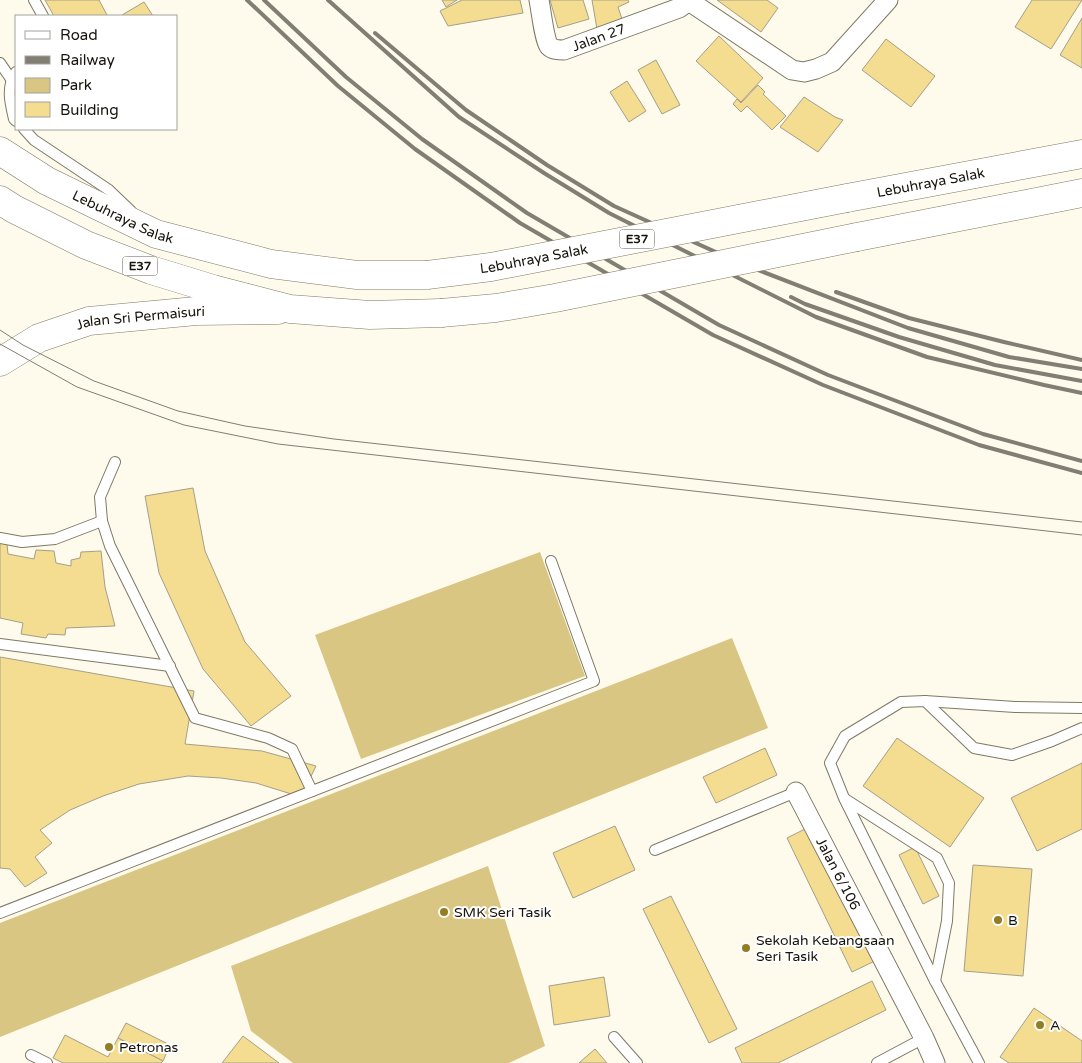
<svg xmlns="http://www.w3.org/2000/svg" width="1082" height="1063" viewBox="0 0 1082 1063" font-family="'Varela Round',sans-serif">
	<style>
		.green { fill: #dac683 }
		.building { fill: #f4dd91; stroke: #a59f89 }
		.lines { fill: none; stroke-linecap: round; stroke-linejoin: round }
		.lane-casing { stroke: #7f7964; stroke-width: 12 }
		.street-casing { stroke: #7f7964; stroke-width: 21 }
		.secondary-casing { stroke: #7f7964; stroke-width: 29 }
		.highway-casing { stroke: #7f7964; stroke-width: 29 }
		.lane { stroke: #fff; stroke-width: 10 }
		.street { stroke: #fff; stroke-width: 19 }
		.secondary { stroke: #fff; stroke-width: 28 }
		.highway { stroke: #fff; stroke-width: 28 }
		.tram { stroke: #817e73; stroke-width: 1 }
		.rail { stroke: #817e73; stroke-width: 4 }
		.highway-bridge-casing { stroke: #7f7964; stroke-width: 29; stroke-linecap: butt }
		.highway-bridge { stroke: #fff; stroke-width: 28 }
		.poi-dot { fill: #947c23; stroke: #fff; stroke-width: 2 }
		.labels { text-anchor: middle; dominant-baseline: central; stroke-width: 4; stroke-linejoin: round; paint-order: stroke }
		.shield { fill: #fff; stroke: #5c5a54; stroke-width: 1 }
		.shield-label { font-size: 12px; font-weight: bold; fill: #16130b }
		.street-label { font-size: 14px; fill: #16130b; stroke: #fff }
		.poi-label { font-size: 14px; fill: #16130b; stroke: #fff; text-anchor: start }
	</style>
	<rect width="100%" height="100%" fill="#fefaec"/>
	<g class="green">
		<path d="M540,552L585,676L361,759L315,635Z"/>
		<path d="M732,638L768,728L0,1037V923Z"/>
		<path d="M488,866L545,1046L509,1063H293L251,1031L231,966Z"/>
	</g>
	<g class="building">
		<path d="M45,0H99L107,15L105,16H54Z"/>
		<path d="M442,0H457L446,7Z"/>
		<path d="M462,0H520L523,13L448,26L440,11Z"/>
		<path d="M550,0H583L589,19L558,28Z"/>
		<path d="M592,0H628L629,2L618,7L622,19L597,29Z"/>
		<path d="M717,0H767L778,8L761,32Z"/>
		<path d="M1032,0H1082L1051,49L1015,27Z"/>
		<path d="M144,2L153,16H123L122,15Z"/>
		<path d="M1082,18V68L1060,55Z"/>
		<path d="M719,36L763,78L741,102L696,61Z"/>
		<path d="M886,39L935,76L911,107L862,70Z"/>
		<path d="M656,60L680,105L662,114L638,70Z"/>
		<path d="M627,81L646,111L629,122L610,92Z"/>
		<path d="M758,85L765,92L763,94L786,116L772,130L747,106L741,112L733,104L737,99L741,103Z"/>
		<path d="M804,97L835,117L843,120L818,152L780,127Z"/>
		<path d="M193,488L205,551L245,642L291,696L251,726L203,669L159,573L145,496Z"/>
		<path d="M0,542L7,544L8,554L34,559L36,550L54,551L56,563L71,566V560L80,558L81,552L101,551L105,587L115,626L66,628L65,635L48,634L46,638L21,634L23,623L0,618Z"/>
		<path d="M0,657L194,691L185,744L262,751L316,766L301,797L256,783L221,778L188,776L139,784L103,796L70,810L40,830L52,843L35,857L47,873L25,887L10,869L0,868Z"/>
		<path d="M897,738L984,798L950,847L863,786Z"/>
		<path d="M765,748L777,775L716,803L703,777Z"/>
		<path d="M1082,763V829L1037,851L1011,798Z"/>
		<path d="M813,825L879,959L852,972L787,838Z"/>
		<path d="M615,826L635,870L573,898L553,853Z"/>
		<path d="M915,847L939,896L923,904L899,855Z"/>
		<path d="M973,865L1032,869L1023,976L964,971Z"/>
		<path d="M671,896L737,1029L709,1043L643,909Z"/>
		<path d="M604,977L610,1016L554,1025L549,986Z"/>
		<path d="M872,981L886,1010L778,1063H742L735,1048Z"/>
		<path d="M1034,1008L1082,1041V1063H1009L1000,1057Z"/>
		<path d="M126,1023L170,1045L163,1061L118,1038Z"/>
		<path d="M65,1035L108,1057L118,1038L163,1061L161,1063H63L53,1058Z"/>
		<path d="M243,1036L279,1063H222Z"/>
		<path d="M595,1049L607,1063H579Z"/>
	</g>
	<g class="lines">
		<defs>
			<g id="lane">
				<path d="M34,0L43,16"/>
				<path d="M0,63L11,79"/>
				<path d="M16,72C6,87 10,102 14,119L16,121"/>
				<path d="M24,129L34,140L109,190L131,211"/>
				<path d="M115,462L100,497L102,521L110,546L195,718L268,738L292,749L312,791"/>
				<path d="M0,538L22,542L55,539L102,521"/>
				<path d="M0,644L170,666"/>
				<path d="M925,701L974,748L1012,755L1052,741L1082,728"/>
				<path d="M845,799L937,858L949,883L947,921L935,981"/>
				<path d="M655,850L796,792"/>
				<path d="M0,913L594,681L551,561"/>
				<path d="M614,1037L637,1063"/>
				<path d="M31,1055L47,1063"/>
				<path d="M877,1063L924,1038"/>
				<path d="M979,1063L935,981L844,798L830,763L845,736L901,702L925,701L1015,707L1082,708"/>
			</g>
			<g id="street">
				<path id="s1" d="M539,0C541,9 544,39 549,46C553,50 559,50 564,50L679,8L690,0"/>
				<path d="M689,1L792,70L804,72L816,69L832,62L888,0"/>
				<path id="s2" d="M796,792L924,1038L935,1063"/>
			</g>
			<g id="secondary">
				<path id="s3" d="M0,362L39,338L89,321L196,311L278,310"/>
			</g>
			<g id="highway">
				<path id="s4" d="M0,151L47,181L156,234L271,264L357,275H427"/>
				<path id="s5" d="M847,198L1082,154"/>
				<path d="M0,200L14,209L86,245L151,270L213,289L290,309L370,315L441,313"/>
				<path d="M857,237L1082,193"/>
			</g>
		</defs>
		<use href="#lane" class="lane-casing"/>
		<use href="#street" class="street-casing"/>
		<use href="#secondary" class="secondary-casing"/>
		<use href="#highway" class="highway-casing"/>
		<use href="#lane" class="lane"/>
		<use href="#street" class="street"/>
		<use href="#secondary" class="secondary"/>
		<use href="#highway" class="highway"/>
		<g class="tram">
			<path d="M0,330L23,345L94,381L178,411L245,426L334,439L1082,522"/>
			<path d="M0,344L77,387L184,425L278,444L1082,535"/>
		</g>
		<g class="rail">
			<path d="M247,0L338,86L415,149L520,223L713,335L823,385L979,445L1082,473"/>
			<path d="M264,0L346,77L422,139L527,213L719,325L828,375L983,434L1082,461"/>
			<path d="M328,0L459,117L544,173L609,213L816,317L927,357L1044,385L1082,393"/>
			<path d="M375,33L466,110L547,165L614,206L740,263L908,328L1009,357L1082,369"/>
			<path d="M836,292L909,318L1004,342L1082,360"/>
			<path d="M791,297L805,304L899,337L995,365L1082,381"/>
		</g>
		<defs>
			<g id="highway-bridge">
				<path id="s6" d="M427,275L491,267L847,198"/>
				<path d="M441,313L496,308L555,298L857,237"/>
			</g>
		</defs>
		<use href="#highway-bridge" class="highway-bridge-casing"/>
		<use href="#highway-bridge" class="highway-bridge"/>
	</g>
	<g class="poi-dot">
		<circle cx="444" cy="912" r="5"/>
		<circle cx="998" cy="920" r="5"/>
		<circle cx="746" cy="948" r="5"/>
		<circle cx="1040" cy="1025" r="5"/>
		<circle cx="109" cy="1047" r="5"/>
	</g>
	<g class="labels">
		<g class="shield">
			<rect x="619.5" y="229.5" width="35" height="19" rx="4"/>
			<rect x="122.5" y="256.5" width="35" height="19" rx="4"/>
		</g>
		<g class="shield-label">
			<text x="637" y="239">E37</text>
			<text x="140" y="266">E37</text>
		</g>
		<g class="street-label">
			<text stroke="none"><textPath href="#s1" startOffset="100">Jalan 27</textPath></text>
			<text stroke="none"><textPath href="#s5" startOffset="85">Lebuhraya Salak</textPath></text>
			<text stroke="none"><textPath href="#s4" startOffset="140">Lebuhraya Salak</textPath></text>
			<text stroke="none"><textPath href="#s6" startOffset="108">Lebuhraya Salak</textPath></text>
			<text stroke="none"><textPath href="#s3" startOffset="150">Jalan Sri Permaisuri</textPath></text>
			<text stroke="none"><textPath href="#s2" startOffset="92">Jalan 6/106</textPath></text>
		</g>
		<g class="poi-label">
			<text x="454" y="912">SMK Seri Tasik</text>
			<text x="1008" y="920">B</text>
			<text x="756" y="940">Sekolah Kebangsaan<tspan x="756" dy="16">Seri Tasik</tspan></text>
			<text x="1050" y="1025">A</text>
			<text x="119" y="1047">Petronas</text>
		</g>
	</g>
	<rect x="15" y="15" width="162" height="115" fill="#ffffff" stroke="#a2a19d"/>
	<rect x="25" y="31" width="25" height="8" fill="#ffffff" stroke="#a2a19d"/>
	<text x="60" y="40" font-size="15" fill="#16130b">Road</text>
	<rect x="25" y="56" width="25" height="8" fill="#817e73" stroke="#a2a19d"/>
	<text x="60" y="65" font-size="15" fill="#16130b">Railway</text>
	<rect x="25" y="78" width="25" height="15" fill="#dac683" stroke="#a2a19d"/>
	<text x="60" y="90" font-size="15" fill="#16130b">Park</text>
	<rect x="25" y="102" width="25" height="15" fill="#f4dd91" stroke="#a2a19d"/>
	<text x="60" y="115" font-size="15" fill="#16130b">Building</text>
</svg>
